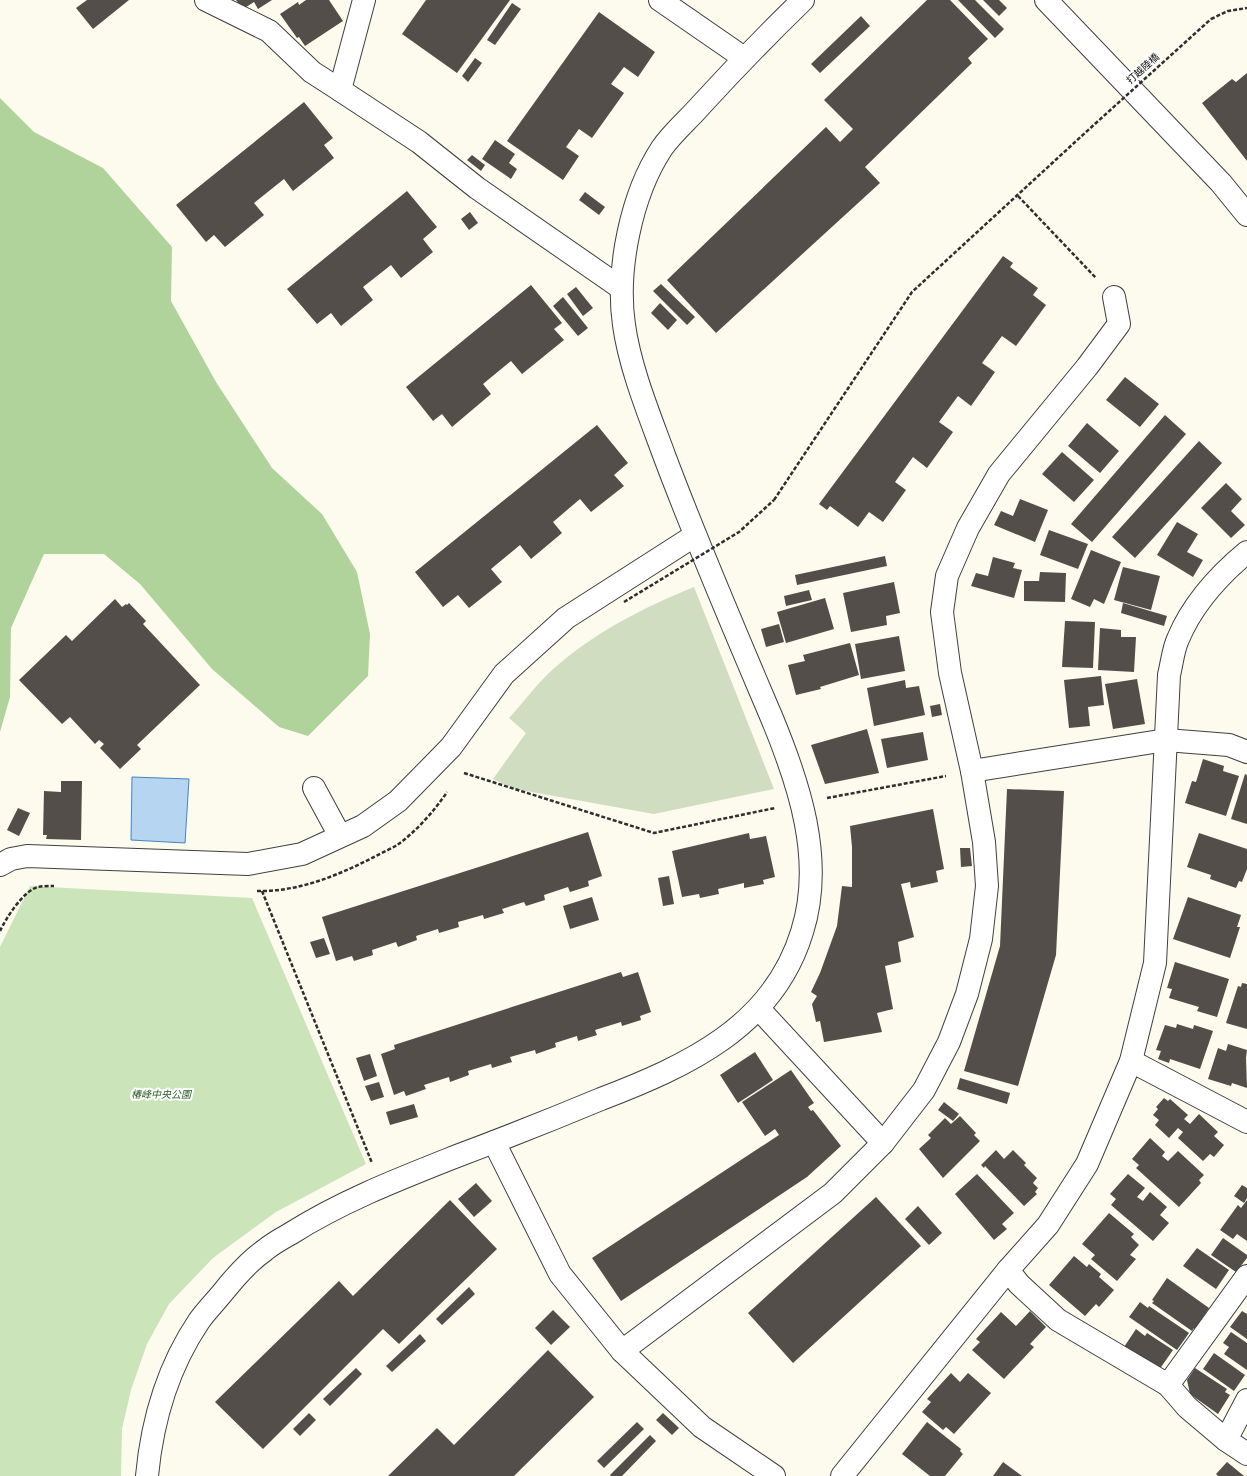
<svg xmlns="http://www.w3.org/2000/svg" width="1247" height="1476" viewBox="0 0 1247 1476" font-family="Bitter,'Noto Sans JP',serif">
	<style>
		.green { fill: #cce4ba }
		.forest { fill: #afd39a }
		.cemetery { fill: #d1ddc0 }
		.water { fill: #b6d5f0; stroke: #4484c0 }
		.building { fill: #534e49 }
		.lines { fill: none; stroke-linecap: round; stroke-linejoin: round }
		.minor-casing { stroke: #3f3f3f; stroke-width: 24 }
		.path { stroke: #2e2e2e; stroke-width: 2.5; stroke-dasharray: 4 2; stroke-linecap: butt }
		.minor { stroke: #fff; stroke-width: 22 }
		.path-bridge { stroke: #2e2e2e; stroke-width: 2.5; stroke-dasharray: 4 2; stroke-linecap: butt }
		.labels { text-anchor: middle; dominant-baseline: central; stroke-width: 4; stroke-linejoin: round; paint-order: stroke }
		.street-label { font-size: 10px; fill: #0c0c0c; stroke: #fff }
		.park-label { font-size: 10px; font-style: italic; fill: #2a5d23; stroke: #fff }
	</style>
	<rect width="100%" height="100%" fill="#fdfbed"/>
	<path class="green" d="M30,886L252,898L366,1164L276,1212L213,1258L169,1304L147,1344L131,1390L122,1429L121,1476H0V947Z"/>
	<path class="forest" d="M0,98L34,132L103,168L172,247L171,301L216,382L272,468L322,514L357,572L370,634L368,676L308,736L279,727L212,669L140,584L104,554H44L11,628L10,697L0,732Z"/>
	<path class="cemetery" d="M694,587L774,789L654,814L515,789L493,779L526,733L509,718C525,701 540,679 559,664C599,630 645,607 694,587Z"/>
	<path class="water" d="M132,777L189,779L185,843L131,840Z"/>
	<g class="building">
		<path d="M87,0H129L93,29L76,8Z"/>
		<path d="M236,0H272L258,9L254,2L243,9Z"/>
		<path d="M306,0H329L343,21L305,46L299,37L297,38L280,14L298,2L299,5Z"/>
		<path d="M426,0H510L457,73L402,34Z"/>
		<path d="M927,0H950L988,39L968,58L972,63L865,167L880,183L716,333L667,280L826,127L840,142L853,129L824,100Z"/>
		<path d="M958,0H975L1004,29L995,38Z"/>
		<path d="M983,0H999L1007,8L999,16Z"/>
		<path d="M512,3L521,9L495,45L487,40Z"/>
		<path d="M599,12L655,52L638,77L624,67L611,84L624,93L592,138L579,129L566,147L579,156L563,180L507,141Z"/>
		<path d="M861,16L870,26L820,73L811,64Z"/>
		<path d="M475,58L482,63L468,82L462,76Z"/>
		<path d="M1247,73V161L1202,103L1232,79L1236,82Z"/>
		<path d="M304,102L333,138L324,145L334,158L293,191L284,179L254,203L264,215L225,247L214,235L206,242L176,205Z"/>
		<path d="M495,140L515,154L509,163L517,169L511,179L482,159Z"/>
		<path d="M472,155L485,165L481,171L467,160Z"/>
		<path d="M407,191L437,227L423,239L433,252L401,278L391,265L363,287L373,300L341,326L331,313L317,324L287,289Z"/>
		<path d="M585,192L605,207L599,215L579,200Z"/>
		<path d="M470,212L478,223L469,230L461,219Z"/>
		<path d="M1003,256L1013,263L1010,267L1038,288L1033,295L1046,305L1016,346L1002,336L982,363L995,372L971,406L958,396L939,422L953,432L927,468L913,457L895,482L906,490L883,522L869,512L858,527L830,506L827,510L819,504Z"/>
		<path d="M661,284L695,317L687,325L653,291Z"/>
		<path d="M531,285L562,323L554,329L564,340L522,374L511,361L483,384L491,394L452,427L442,414L433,421L406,387Z"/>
		<path d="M576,287L593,308L583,316L567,294Z"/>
		<path d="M563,297L588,328L578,336L553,306Z"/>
		<path d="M660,303L677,320L668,330L651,313Z"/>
		<path d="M1125,377L1159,404L1140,427L1106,400Z"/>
		<path d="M1165,415L1186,434L1092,542L1071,524Z"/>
		<path d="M1087,423L1119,451L1100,473L1068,446Z"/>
		<path d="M597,425L628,463L614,475L624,486L591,512L580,499L553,522L562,533L531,559L520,545L491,569L502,582L469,608L458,595L443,607L415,572Z"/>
		<path d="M1199,441L1222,463L1135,558L1112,537Z"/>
		<path d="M1062,452L1094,480L1074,502L1042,474Z"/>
		<path d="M1226,483L1242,499L1231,511L1245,525L1231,538L1201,508Z"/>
		<path d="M1020,499L1048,510L1035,542L994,525L1001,511L1013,516Z"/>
		<path d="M1177,522L1198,534L1187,552L1203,560L1193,577L1157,555Z"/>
		<path d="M1049,530L1088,544L1078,569L1040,555Z"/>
		<path d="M1091,550L1121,562L1104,604L1094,599L1090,607L1071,599Z"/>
		<path d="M885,556L887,566L797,585L795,575Z"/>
		<path d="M993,557L1015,563L1013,568L1022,570L1014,598L971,586L976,573L988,576Z"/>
		<path d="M1123,567L1160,576L1151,610L1114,600Z"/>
		<path d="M1040,572L1066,573L1065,602L1024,601V581H1039Z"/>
		<path d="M894,582L900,613L886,616L887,625L851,632L843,593Z"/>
		<path d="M809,590L812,600L786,606L784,596Z"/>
		<path d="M825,598L834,629L786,643L777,612Z"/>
		<path d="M115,599L122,607L126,604L127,605L129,603L146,621L143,624L200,685L137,745L141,749L120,769L100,748L104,744L99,740L95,744L70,717L62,724L19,680L66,635L72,641Z"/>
		<path d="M1123,603L1167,616L1164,626L1121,613Z"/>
		<path d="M1065,621L1095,622L1093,668L1062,667Z"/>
		<path d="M779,624L784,642L766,647L761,629Z"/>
		<path d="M1100,628L1121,630V637H1136L1134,672L1098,670Z"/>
		<path d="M899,636L905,671L861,679L855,644Z"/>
		<path d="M850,643L859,675L820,687L821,689L796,695L788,665L805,661L803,655Z"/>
		<path d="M1101,676L1104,705L1088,707L1090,726L1069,728L1064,680Z"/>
		<path d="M1137,679L1145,724L1113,729L1105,684Z"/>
		<path d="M905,680L906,688L919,686L925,715L874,726L867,688Z"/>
		<path d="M940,704L942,715L932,717L930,706Z"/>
		<path d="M867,729L879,773L825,784L811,745Z"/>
		<path d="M923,732L928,760L887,768L881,739Z"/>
		<path d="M1203,759L1224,766L1223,771L1239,776L1226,816L1185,803L1192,781L1196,782Z"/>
		<path d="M1245,774L1247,775V824L1231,819Z"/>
		<path d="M61,781H82L81,840L46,839L47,835H43L44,791L61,792Z"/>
		<path d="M1007,789L1064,791L1056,955L1018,1086L964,1071L1000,946Z"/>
		<path d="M18,808L30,813L19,836L7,830Z"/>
		<path d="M933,809L944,869L936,871L938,882L911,888L910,882L901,884L914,937L898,942L901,962L885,966L893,1009L877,1013L882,1032L824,1042L820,1021L816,1022L812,1004L817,996L811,992L820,973L837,926L842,886L852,887V847L850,826Z"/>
		<path d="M588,832L602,876L588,881L589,886L570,892L568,887L544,895L545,900L526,906L524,902L502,909L504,913L484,919L483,915L458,922L459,927L439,933L438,929L416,936L417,940L398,947L396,942L372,950L373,955L354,961L352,956L336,961L322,917Z"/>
		<path d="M749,833L750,839L766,836L775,877L763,880L764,884L744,888V883L718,889L719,894L700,898L699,894L682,897L672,851Z"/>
		<path d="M1199,833L1247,849V869L1242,882L1239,881L1236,888L1210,879L1211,875L1187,867Z"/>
		<path d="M960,848H970L972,866L961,867Z"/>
		<path d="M669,876L674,904L663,906L658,878Z"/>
		<path d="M592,897L599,920L570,929L563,906Z"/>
		<path d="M1188,897L1241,915L1237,927H1240L1230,958L1173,939Z"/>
		<path d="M324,938L330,954L316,958L310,942Z"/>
		<path d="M1175,962L1229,979L1217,1017L1197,1011L1199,1007L1169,998L1172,989L1167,988Z"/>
		<path d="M621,972L623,977L638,972L651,1012L640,1016L641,1020L622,1026L621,1022L595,1030L597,1035L578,1041L577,1036L555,1043L556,1047L536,1054L535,1050L510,1057L512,1062L492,1068L491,1064L468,1071L469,1075L450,1082L449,1077L424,1085L426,1089L406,1096L404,1091L394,1095L381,1054L395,1049L394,1045Z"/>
		<path d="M1242,983L1247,984V1029L1226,1023L1238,986L1241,987Z"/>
		<path d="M1177,1024L1193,1029L1194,1025L1213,1031L1200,1069L1170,1059L1169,1063L1158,1059L1161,1051L1156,1050L1165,1025L1176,1028Z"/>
		<path d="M1228,1044L1247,1050L1246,1058L1247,1088L1232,1083L1231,1086L1208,1079L1218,1048L1226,1051Z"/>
		<path d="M755,1052L773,1080L738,1103L720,1075Z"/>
		<path d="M370,1054L377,1076L364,1081L356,1058Z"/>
		<path d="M791,1070L814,1103L808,1107L811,1111L813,1110L841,1146L807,1177L621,1301L592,1258L779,1135L775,1129L765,1136L742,1102Z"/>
		<path d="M960,1078L1010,1093L1007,1104L957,1089Z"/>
		<path d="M379,1082L384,1097L371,1101L365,1086Z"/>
		<path d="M1164,1098L1168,1101L1170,1099L1188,1115L1184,1119L1190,1124L1199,1114L1218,1132L1214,1136L1224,1145L1214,1157L1210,1154L1203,1161L1178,1138L1183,1132L1178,1128L1169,1138L1155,1125L1159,1120L1153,1115L1158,1109L1156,1107Z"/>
		<path d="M944,1102L959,1114L953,1121L938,1110Z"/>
		<path d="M414,1104L418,1117L390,1125L386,1112Z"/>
		<path d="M960,1116L976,1133L974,1135L980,1141L943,1178L919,1149L931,1138L928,1135L945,1118L951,1124Z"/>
		<path d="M1150,1138L1165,1152L1162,1156L1168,1161L1178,1151L1204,1175L1199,1180L1201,1183L1179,1207L1136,1168L1139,1165L1132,1159Z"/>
		<path d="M996,1150L1004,1159L1013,1150L1026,1163L1024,1165L1037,1178L1033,1183L1038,1188L1035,1192L1037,1194L1024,1206L985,1166L984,1168L981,1165Z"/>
		<path d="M977,1174L1014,1213L1002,1224L1007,1229L994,1240L955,1194Z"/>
		<path d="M1128,1174L1145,1188L1137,1197L1143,1201L1150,1192L1167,1207L1160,1215L1169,1223L1153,1241L1111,1205L1116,1199L1110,1194Z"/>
		<path d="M476,1183L492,1201L474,1217L458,1199Z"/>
		<path d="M1242,1185L1247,1188V1198L1244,1203L1234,1196Z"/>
		<path d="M876,1197L921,1246L793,1363L748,1313Z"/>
		<path d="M450,1200L497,1249L399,1344L383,1329L263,1449L215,1402L339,1281L353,1296Z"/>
		<path d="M1247,1200V1241L1237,1234L1233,1239L1220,1230L1238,1205L1241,1208Z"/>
		<path d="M918,1206L942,1233L929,1245L905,1219Z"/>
		<path d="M1109,1213L1134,1234L1131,1237L1139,1245L1130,1255L1136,1259L1117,1281L1091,1259L1095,1255L1082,1244Z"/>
		<path d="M1223,1238L1247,1255V1258L1236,1272L1211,1255Z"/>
		<path d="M1197,1248L1229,1270L1216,1289L1183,1266Z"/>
		<path d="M1074,1256L1087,1267L1089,1264L1101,1274L1099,1277L1114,1290L1099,1307L1096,1304L1085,1316L1049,1285Z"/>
		<path d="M1167,1278L1209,1308L1195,1329L1194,1328L1192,1331L1152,1303L1154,1301L1152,1300Z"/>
		<path d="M469,1287L475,1294L442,1325L436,1319Z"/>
		<path d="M1140,1302L1148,1308L1149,1306L1189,1333L1177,1350L1129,1317Z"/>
		<path d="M553,1310L570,1327L551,1345L535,1328Z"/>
		<path d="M1030,1311L1046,1327L1030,1344L1034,1347L1004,1379L972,1350L980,1342L976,1339L1001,1312L1016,1326Z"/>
		<path d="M1242,1311L1247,1314V1339L1230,1327Z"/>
		<path d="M1136,1329L1145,1336L1147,1333L1173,1350L1159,1370L1124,1347Z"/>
		<path d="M1231,1332L1247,1343V1370L1224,1354L1229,1347L1223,1343Z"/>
		<path d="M420,1334L426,1341L392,1372L386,1366Z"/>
		<path d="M548,1350L594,1397L514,1476H388L437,1428L454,1445Z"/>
		<path d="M1214,1353L1245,1375L1234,1391L1203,1369Z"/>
		<path d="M356,1368L362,1374L330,1406L323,1399Z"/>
		<path d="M1195,1368L1227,1389L1225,1392L1230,1395L1218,1414L1190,1394L1187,1380Z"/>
		<path d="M951,1373L960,1382L968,1373L991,1393L954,1434L946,1427L943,1430L922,1412L931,1402L927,1399Z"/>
		<path d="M309,1413L316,1420L300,1436L293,1429Z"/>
		<path d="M663,1413L679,1428L672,1435L656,1420Z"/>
		<path d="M637,1422L644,1429L604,1468L597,1461Z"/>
		<path d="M927,1422L961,1449L960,1451L963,1454L945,1476H930L902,1454Z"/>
		<path d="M650,1435L656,1441L622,1476H611L610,1475Z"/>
		<path d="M1003,1462L1022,1476H993Z"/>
		<path d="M1227,1462L1244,1476H1218L1216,1474Z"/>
	</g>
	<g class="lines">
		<defs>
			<g id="minor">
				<path d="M206,0L269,31L312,72L340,90"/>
				<path d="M364,0L340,90L419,142L477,188L621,288"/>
				<path d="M660,0L744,58"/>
				<path d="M1046,0L1221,183L1247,215"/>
				<path d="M972,771L1166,740L1229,745L1247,752"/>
				<path d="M314,788L340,836"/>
				<path d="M0,865L11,859L27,856L248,864L302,854L363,826L398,801L451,747L504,674L566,618L694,536"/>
				<path d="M759,1009L883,1143"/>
				<path d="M1131,1061L1247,1122"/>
				<path d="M494,1142L560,1274L622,1351L702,1427L774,1476"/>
				<path d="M1008,1270L1019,1284L1058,1320L1168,1385L1187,1407L1226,1440L1247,1454"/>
				<path d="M622,1351L833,1193L883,1143L924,1090L949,1042L967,994L981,939L987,886L984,842L972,771L950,673L942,612L947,576L968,528L999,474L1087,367L1119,324L1114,297"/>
				<path d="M1168,1385L1247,1276"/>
				<path d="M1226,1440L1247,1400"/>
				<path d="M147,1476C152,1422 168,1367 199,1321C206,1311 216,1301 224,1291C236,1276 249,1261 265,1250C272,1244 281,1239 290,1234C342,1201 399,1179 457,1156C505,1138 553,1119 601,1099C687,1066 773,1027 802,932C825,860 799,783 771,716C734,629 697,543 664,455C649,414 630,368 624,325C616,270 631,195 662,148C673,132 689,119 701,105C734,69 768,34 803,0"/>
				<path d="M842,1476L1008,1270L1048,1225L1087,1164L1131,1061L1155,963L1169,675C1172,663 1173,650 1178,639C1193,603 1218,576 1247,552"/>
			</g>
		</defs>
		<use href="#minor" class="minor-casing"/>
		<g class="path">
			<path d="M1211,19L1228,11L1247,8"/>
			<path d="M1018,196L1096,278"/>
			<path d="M774,500L912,292L1086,132"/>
			<path d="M464,773L654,833L775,808"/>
			<path d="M827,798L946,776"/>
			<path d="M257,891C299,892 339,875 376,856C383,852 391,849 397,845C415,833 436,809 447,792"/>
			<path d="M262,891L372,1163"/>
			<path d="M0,931C6,918 24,890 38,887C43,886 49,886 54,886"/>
		</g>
		<use href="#minor" class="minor"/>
		<g class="path-bridge">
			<path d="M1086,132L1211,19"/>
			<path d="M624,602L739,532L774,500"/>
		</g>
	</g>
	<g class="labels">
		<g class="street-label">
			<text transform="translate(1143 69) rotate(-42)">打越陸橋</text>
		</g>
		<g class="park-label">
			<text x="161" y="1095">椿峰中央公園</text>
		</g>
	</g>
</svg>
